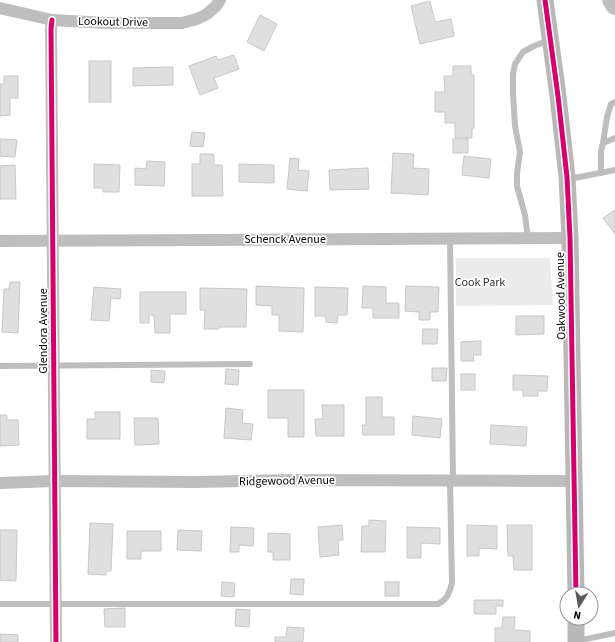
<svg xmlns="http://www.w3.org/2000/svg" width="615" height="642" viewBox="0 0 615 642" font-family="'Source Sans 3',sans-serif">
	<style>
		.green { fill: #ececec }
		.building { fill: #dfdfdf; stroke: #c7c7c7 }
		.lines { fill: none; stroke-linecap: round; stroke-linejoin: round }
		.primary-casing { stroke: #dbdbdb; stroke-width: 20 }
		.lane { stroke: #bebebe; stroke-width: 6 }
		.street { stroke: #bebebe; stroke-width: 12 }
		.secondary { stroke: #b8b8b8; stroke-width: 17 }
		.primary { stroke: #bebebe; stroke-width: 19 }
		.cycleway-casing { stroke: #fff; stroke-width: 8 }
		.cycleway { stroke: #d6006c; stroke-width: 5 }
		.labels { text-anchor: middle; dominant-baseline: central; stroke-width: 3.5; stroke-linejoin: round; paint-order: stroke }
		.street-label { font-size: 12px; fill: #000; stroke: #fff }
		.park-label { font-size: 12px; fill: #333; stroke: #fff }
	</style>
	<rect width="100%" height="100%" fill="#fff"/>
	<path class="green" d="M456,258H550L553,305L456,306Z"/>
	<g class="building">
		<path d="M430,1L435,22L451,19L454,36L420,44L411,6Z"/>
		<path d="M260,15L277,24L264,51L247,42Z"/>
		<path d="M234,55L239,69L214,78L218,88L200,95L189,66L216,56L218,60Z"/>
		<rect x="89" y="61" width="22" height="41"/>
		<path d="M453,66H471V75H474V128H472V138H455V123H445V112H435V92H445L444,76H453Z"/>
		<path d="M173,67V85L133,86V68Z"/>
		<path d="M4,76H18V98H10V115L0,116V84H4Z"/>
		<path d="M192,132L205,133L203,147L190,146Z"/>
		<path d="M0,139L17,140L15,157L0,156Z"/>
		<rect x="453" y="139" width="15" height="14"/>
		<path d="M393,153L414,154L413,168L429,169L428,195L391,193Z"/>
		<path d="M200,154H214V165H222L223,196H192V164H200Z"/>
		<path d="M464,156L491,159L489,178L462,175Z"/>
		<path d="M290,158L299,159L298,170L309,171L307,191L287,189Z"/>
		<path d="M147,161L165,162L164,186L135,185V168L146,169Z"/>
		<path d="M94,164L120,165L119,192H103V188H94Z"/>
		<path d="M239,164L274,165V183L239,182Z"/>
		<path d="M15,165L16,199H0V166Z"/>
		<path d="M368,168L369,189L330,190L329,170Z"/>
		<path d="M615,210V234L603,218Z"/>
		<path d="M10,282H20L18,333L2,332L4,289H9Z"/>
		<path d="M256,286L304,288L303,332L279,331V315H272V306L256,305Z"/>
		<path d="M363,286L386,287V303H399V318H373V308H362Z"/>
		<path d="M406,286L439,287L438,312H430V320H419V312L405,311Z"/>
		<path d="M94,287L121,289L120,299L111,298L109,321L91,320Z"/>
		<path d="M315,287L348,288L347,315H338L337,323L326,322V316H315Z"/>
		<path d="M200,288L247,289L246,327H219V329H204L205,310H200Z"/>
		<path d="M140,292H186V314H170V333H155L154,315H149V323H140Z"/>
		<path d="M516,316H544V334L516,335Z"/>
		<path d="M423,329H438L437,344H422Z"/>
		<path d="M481,341V355H473L474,361H461V342Z"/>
		<path d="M432,368H447L446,381H432Z"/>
		<path d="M226,369L239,370L238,385L225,384Z"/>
		<path d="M151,370L165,371L164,383L151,382Z"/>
		<rect x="461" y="374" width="14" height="16"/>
		<path d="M513,375L548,376L547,391H538V396H523V390H513Z"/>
		<path d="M268,390H304V437H288V418H268Z"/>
		<path d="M366,397H382V417H394V435H363L362,425H366Z"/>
		<path d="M322,405H344V436H316L315,419H323Z"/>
		<path d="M226,408L243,410L242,423L253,424L251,440L224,438Z"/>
		<path d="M95,412H120V439H87V419H95Z"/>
		<path d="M0,415H7V420H18L19,445L0,446Z"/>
		<path d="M413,416L442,419L440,438L412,435Z"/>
		<path d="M134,418H158L159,444L135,445Z"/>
		<path d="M491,425L527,427L526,446L490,444Z"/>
		<path d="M369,520L386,521L385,552H361L362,526H369Z"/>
		<path d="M90,523L113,524L111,571H106V575L88,574Z"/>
		<path d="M342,525L343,540H338L339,555L320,557L318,527Z"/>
		<path d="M467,525L497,526V549L479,548V556H467Z"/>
		<path d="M507,525H532V570H514L513,556H508Z"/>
		<path d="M231,527L254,528L253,546L239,545V552H230Z"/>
		<path d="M407,527L440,528V544L421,543V558H407Z"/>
		<path d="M0,530H17L16,581L0,580Z"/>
		<path d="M178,530L202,531L201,551L177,550Z"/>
		<path d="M127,531H161V551H141V559H127Z"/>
		<path d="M268,533L290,534V560H273V552H268Z"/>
		<path d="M291,579H304L303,595L290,594Z"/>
		<path d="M222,582L235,583L234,597L221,596Z"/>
		<rect x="385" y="582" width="14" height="14"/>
		<path d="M474,600H503V606H496V614H474Z"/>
		<path d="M125,608V627H105L104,609Z"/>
		<path d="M236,609L250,610L249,627L235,626Z"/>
		<path d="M503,617H515L514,630L530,631V642H495V628H502Z"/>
		<path d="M287,627L304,628L303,642H275V637H286Z"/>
		<path d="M0,634L18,635V642H0Z"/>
	</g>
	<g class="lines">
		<defs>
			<path id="primary" d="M612,0L615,5"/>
		</defs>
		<use href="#primary" class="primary-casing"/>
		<g class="lane">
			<path d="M603,143L615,138"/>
			<path d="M601,173V151L603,143L607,117L611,104L615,102"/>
			<path d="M569,179L615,170"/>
			<path d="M450,238L453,480"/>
			<path d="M528,239L525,215L517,186V173L520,152L515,126L513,93V74L515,64L523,52L534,46L549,40"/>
			<path d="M0,366L250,364"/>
			<path d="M0,604H438C448,599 449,593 452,583L450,480"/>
			<path d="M577,641L615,633"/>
		</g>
		<g class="street">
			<path d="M0,8L52,20L107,23H182L197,19L207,14L216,6L220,0"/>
			<path d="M52,20L51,29L56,642"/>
			<path d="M0,241L570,238"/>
			<path d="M0,483L54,481L196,482L297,480L574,481"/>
		</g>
		<g class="secondary">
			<path d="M545,0L558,96L567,177L570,238L576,594"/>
			<path d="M576,618V642"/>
		</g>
		<use href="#primary" class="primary"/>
		<defs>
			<g id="cycleway">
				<path d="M545,0L558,96L567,177L570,238L576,594"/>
				<path d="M52,20L51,29L56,642"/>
			</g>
		</defs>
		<use href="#cycleway" class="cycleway-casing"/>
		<use href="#cycleway" class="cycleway"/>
	</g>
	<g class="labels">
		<g class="street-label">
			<text transform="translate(113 22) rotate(1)">Lookout Drive</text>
			<text x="285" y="239">Schenck Avenue</text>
			<text transform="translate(561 296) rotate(-91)">Oakwood Avenue</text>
			<text transform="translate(43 331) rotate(-90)">Glendora Avenue</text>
			<text transform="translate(287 481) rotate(-1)">Ridgewood Avenue</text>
		</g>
		<g class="park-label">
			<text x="480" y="282">Cook Park</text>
		</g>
	</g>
	<g transform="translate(579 606) rotate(191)"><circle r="19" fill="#ffffff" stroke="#999999"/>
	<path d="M0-3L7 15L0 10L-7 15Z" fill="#595959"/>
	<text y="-6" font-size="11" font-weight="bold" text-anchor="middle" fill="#000000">N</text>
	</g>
</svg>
